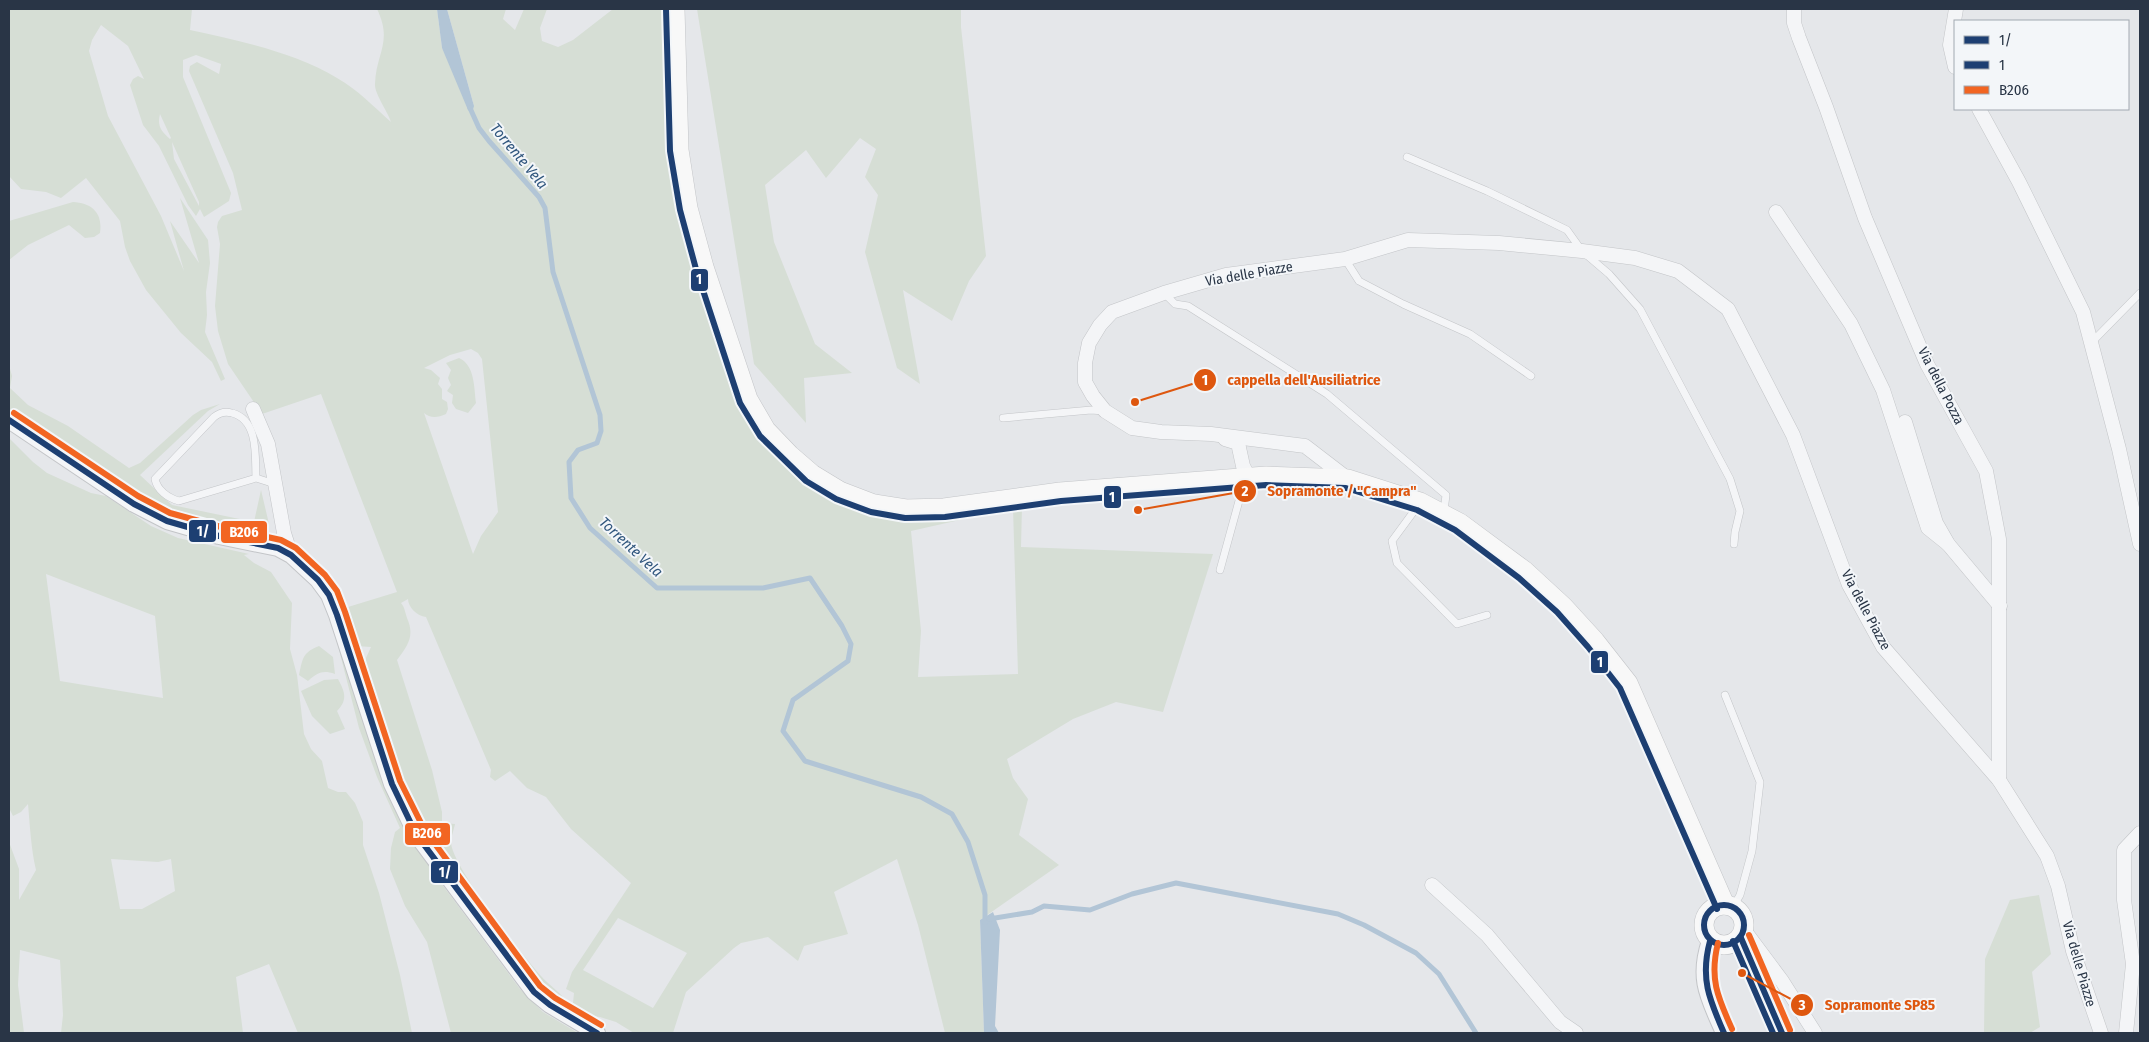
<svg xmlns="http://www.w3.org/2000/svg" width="2149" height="1042" viewBox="0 0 2149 1042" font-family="'Fira Sans Condensed',sans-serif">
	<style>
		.green { fill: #d6ded5; fill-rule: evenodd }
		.water { fill: #b2c5d6 }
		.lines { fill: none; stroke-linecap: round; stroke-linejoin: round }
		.stream { stroke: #b2c5d6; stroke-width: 5 }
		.service-casing { stroke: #c3c5c8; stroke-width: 8 }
		.minor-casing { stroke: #c3c5c8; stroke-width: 15 }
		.tertiary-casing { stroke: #c3c5c8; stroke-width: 18 }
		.secondary-casing { stroke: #c3c5c8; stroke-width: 20 }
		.service { stroke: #f4f5f7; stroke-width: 7 }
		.minor { stroke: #f4f5f7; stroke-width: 14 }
		.tertiary { stroke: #f4f5f7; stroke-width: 16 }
		.secondary { stroke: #f8f8f8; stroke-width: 19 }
		.bus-1-casing { stroke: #f3f6f9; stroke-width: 10 }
		.bus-2-casing { stroke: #f3f6f9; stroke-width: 10 }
		.bus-3-casing { stroke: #f3f6f9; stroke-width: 10 }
		.bus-1 { stroke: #1d3f72; stroke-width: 6 }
		.bus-2 { stroke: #1d3f72; stroke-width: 6 }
		.bus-3 { stroke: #f26522; stroke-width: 6 }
		.labels { text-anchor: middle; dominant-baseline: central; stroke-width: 4; stroke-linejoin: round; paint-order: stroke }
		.street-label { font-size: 14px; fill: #293546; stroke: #f3f6f9 }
		.water-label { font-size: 15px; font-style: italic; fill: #30567d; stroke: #f3f6f9 }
		.leader { fill: none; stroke: #de570f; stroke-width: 2 }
		.callout-dot { fill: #de570f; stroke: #f3f6f9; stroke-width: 2 }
		.mark-label { font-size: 15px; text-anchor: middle; font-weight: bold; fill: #fff }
		.callout-label { font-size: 15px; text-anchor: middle; font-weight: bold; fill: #de570f; stroke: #f3f6f9; stroke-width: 4; stroke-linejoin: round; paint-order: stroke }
		.line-badge { stroke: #f3f6f9; stroke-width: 2 }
		.badge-label { font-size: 14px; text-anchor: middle; font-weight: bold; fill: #fff }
	</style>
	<rect width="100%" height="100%" fill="#e5e7ea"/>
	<g class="green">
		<path d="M9,9H192L190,30C240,41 294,52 337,78C357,89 374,107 391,122C388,112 374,93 375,84C376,53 393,42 377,9H437L442,48L474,106L447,9H506L503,19L515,30L524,9H547L540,28L542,41L558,47L573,40L613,9H665L666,121L675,199L681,222L721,354L746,416L754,430L779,460L809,486L833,499L866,513L896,518H928L1022,506L1021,547L1213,554L1163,712L1116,702L1073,719L1007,759L1013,778L1028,799L1019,835L1059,865L980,920L984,1033H945L918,925L897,859L834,892L848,934L804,946L798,961L768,937L741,943L734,948L686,992L673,1033H634L616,1022L600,1017L585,1015L576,1008L573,1003L574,993L566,989L572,972L631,883L571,829L546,797L527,788L510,771L495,781L490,777L491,770L426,617C417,616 408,607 408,599L401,603C405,608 405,612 407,618C415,636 408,645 397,660L432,770L442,812V823L455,824C454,829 451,837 451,843C453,868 522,954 541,976C548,985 563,993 566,1003L532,974L450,868L422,827L395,767L366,671V658L371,647L356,646L348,607L397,592L321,394L262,414L228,364L218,331L215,306L220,244L217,227L218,222L222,216L242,210L233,173L189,71L190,66L197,62L219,74L221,64L196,55L183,60V77L231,193L229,201L204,217L200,209L196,216L188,205L159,146L143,125L130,85L133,79L138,76L144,79L128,46L101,25L92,40L89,51L108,116L161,216L184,271L170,221L199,263L180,198L208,240L210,263L206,292L207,315L205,332L225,379L221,381L212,362L181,333L146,290L130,261L125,247L120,221L86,178L61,198L46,192L21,189L9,176ZM160,114L171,138L170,139C161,131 157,126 160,114ZM172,142L199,202V206L174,159ZM471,349L478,353L482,359L498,512L481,536L473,554L424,413C430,418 437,418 446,414L448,409L447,402L442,399V389L438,384L440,378L431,370L424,368L450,355ZM1013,508L1018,674L918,677L921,631L911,531ZM618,918L687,953L653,1008L583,970Z"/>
		<path d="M697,9H961V27L986,256L969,281L952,321L903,290L920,384L897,368L865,252L878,195L865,177L876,149L860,138L826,178L806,150L765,185L774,242L815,344L852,373L804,378L806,423L754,364Z"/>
		<path d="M73,202C92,203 103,213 100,233L94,237L85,238L69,225L28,245L9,260V221Z"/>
		<path d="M459,358C475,365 474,388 476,403L468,413L456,409L452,403L453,395L447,391L451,385L448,378L451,370L446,363Z"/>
		<path d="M9,365L12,376L10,388L28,405L68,426L129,468L140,463L193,415L201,410L220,404L208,411L140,475L172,505L254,522L261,490L269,524L268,530L264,531L176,514L155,504L120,485L9,409Z"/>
		<path d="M9,438L33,462L47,473L91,493L106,496L151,526L178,538L249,554L244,555L254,563L271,572L292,603L290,649L297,675L304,734L311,749L322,761L328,788L338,792H346L355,803L363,822V845L379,893L400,975L412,1033H298L269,964L236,977L243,1033H61L63,1015L60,960L20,950L18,985L24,1033H9V842L19,869V900L36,870C31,849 30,826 28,804L21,812L13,816L9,808ZM46,574L155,616L163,698L60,681ZM111,859L158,862L171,859L175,891L142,909H120Z"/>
		<path d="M336,638L389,798L403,827L438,879L520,989L543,1012L578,1033H451L427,942L405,906L390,869L391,848L395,832L400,828L377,777L359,728Z"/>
		<path d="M319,646L333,657L335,674C323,670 318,672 308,681L299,675C303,658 302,653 319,646Z"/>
		<path d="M338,679C345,692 348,700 337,711L345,729L330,734L312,716L301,691L324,680Z"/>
		<path d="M2039,895L2051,954L2032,972L2040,1027L2030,1033H1984L1985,959L2010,900Z"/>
	</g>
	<g class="water">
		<path d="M437,9H447L474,106L472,113L468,110L442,48Z"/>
		<path d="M993,912L1000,930L995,1026L999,1033H984L980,920Z"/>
	</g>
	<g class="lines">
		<g class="stream">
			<path d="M470,108L479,128L489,141L539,197L545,208L553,272L600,415L601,431L597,443L578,450L569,462L571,498L590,528L657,588H763L810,578L842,626L851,644L848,661L793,700L783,731L805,761L921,797L952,814L968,842L985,895V923"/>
			<path d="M989,919L1032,912L1044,906L1090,910L1132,894L1176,883L1338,914L1364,925L1416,953L1439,974L1476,1033"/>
		</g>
		<defs>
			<g id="service">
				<path d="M1407,157L1487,191L1567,230L1582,251L1609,274L1640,309L1730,479L1740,511L1735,532L1734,544"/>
				<path d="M1345,259L1359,281L1403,304L1470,334L1531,376"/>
				<path d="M1164,293L1175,304L1188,306L1327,394L1446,495L1444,511"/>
				<path d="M2091,343L2140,293"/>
				<path d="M1003,418L1091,410L1104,411"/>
				<path d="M256,478C255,457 259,420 232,413C225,411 220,412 214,417L155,479C157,490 168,498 179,501L256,478L275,484"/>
				<path d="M1420,503L1392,541L1397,563L1457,624L1487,615"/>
				<path d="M1220,570L1245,479"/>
				<path d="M1725,695L1760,782L1752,851L1740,895L1733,907"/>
			</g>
			<g id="minor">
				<path d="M1794,9V23L1799,38L1826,107L1865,218L1927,364L1986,471L1999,539V780"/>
				<path d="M1955,67L1950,45L1956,9"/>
				<path d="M1979,109L2019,182L2083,312L2119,449L2140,544"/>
				<path d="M1776,212L1851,324L1883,390L1928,528L1948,544"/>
				<path d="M253,409L268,444L284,533L291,555"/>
				<path d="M1905,422L1936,523L1948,544L2000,606"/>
				<path d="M1225,439L1238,443L1243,466L1248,476"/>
				<path d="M1348,479L1305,446L1211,434L1161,432L1132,428L1105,411L1093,396L1085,382V363L1089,343L1100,325L1112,312L1164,293L1226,275L1345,259L1408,240L1499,243L1582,251L1635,258L1678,271L1728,309L1793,435L1849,585L1883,647L1999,780L2047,856L2058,886L2073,951L2101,1033"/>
				<path d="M1432,885L1487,935L1560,1022L1576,1033"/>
				<path d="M1744,930L1782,981L1815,1033"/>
				<path d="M2126,1033L2133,964L2124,900V850L2140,833"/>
			</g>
			<g id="tertiary">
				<path d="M9,420L134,504L167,521L219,536L278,548L291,555L318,580L329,595L337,615L392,784L416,834L534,992L550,1005L597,1033"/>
				<path d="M1710,941C1697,980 1709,998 1724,1033"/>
			</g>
			<g id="secondary">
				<path d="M675,9L679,150L688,208L704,267L748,399L766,430L790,455L812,474L840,491L874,504L906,509L944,508L1060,492L1266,476L1348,479L1420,502L1460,523L1525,571L1563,606L1595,641L1628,683L1725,905"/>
				<circle cx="1724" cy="925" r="20"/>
				<path d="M1741,938L1782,1033"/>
			</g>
		</defs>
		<use href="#service" class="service-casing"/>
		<use href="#minor" class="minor-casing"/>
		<use href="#tertiary" class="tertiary-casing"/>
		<use href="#secondary" class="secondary-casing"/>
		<use href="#service" class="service"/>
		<use href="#minor" class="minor"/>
		<use href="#tertiary" class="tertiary"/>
		<use href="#secondary" class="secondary"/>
		<defs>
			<g id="bus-1">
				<path d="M9,420L134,504L167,521L219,536L278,548L291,555L318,580L329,595L337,615L392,784L416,834L534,992L550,1005L597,1033"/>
				<circle cx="1724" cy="925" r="20"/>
				<path d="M1741,938L1782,1033"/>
				<path d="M1710,941C1700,978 1709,999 1724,1033"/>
			</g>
			<g id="bus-2">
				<path d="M666,9L670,151L680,210L696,269L740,403L760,436L806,481L836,499L871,512L905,518L945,517L1061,501L1266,485L1346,488L1417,510L1455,530L1519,578L1557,612L1588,647L1620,688L1717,909"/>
				<path d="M1733,941L1773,1033"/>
			</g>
			<g id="bus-3">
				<path d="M14,413L138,496L170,513L221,527L281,540L296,548L325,575L337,591L345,612L400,781L424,829L540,986L555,998L601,1025"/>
				<path d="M1749,935L1790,1030"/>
				<path d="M1718,943C1709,979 1718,998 1732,1029"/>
			</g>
		</defs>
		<use href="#bus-1" class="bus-1-casing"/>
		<use href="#bus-2" class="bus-2-casing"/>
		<use href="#bus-3" class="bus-3-casing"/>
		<use href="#bus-1" class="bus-1"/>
		<use href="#bus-2" class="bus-2"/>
		<use href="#bus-3" class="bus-3"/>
	</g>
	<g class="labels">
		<g class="street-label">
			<text transform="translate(1249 274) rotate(-10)">Via delle Piazze</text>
			<text transform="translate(1941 386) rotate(63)">Via della Pozza</text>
			<text transform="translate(1866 610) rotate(62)">Via delle Piazze</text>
			<text transform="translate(2079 964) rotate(74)">Via delle Piazze</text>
		</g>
		<g class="water-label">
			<text transform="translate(519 156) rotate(50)">Torrente Vela</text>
			<text transform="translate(631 547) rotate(43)">Torrente Vela</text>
		</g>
	</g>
	<path class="leader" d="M1135 402L1205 380M1138 510L1245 491M1742 973L1802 1005"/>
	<g class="callout-dot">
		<circle cx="1135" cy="402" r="5"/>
		<circle cx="1138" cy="510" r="5"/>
		<circle cx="1742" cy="973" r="5"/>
		<circle cx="1205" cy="380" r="12"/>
		<circle cx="1245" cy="491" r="12"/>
		<circle cx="1802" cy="1005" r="12"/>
	</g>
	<g class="mark-label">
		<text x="1205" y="385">1</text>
		<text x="1245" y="496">2</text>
		<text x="1802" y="1010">3</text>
	</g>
	<g class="callout-label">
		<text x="1304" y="385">cappella dell'Ausiliatrice</text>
		<text x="1342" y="496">Sopramonte / "Campra"</text>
		<text x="1880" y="1010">Sopramonte SP85</text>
	</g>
	<g class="line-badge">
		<rect x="690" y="268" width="19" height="24" rx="5" fill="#1d3f72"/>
		<rect x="1103" y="485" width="19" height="24" rx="5" fill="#1d3f72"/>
		<rect x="188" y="519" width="29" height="24" rx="5" fill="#1d3f72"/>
		<rect x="220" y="520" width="48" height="24" rx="5" fill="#f26522"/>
		<rect x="1590" y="650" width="19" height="24" rx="5" fill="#1d3f72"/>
		<rect x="404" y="822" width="47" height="24" rx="5" fill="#f26522"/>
		<rect x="430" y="860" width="29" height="24" rx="5" fill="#1d3f72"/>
	</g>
	<g class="badge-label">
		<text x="699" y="284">1</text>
		<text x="1112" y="502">1</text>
		<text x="203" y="536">1/</text>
		<text x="244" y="537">B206</text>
		<text x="1600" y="667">1</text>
		<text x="427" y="838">B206</text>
		<text x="445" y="877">1/</text>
	</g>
	<rect width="2149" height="1042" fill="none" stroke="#293546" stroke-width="20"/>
	<rect x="1954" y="20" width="175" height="90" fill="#f3f6f9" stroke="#a2a9b1"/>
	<rect x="1964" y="36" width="25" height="8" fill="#1d3f72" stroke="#a2a9b1"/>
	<text x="1999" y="45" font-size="15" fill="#293546">1/</text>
	<rect x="1964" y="61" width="25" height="8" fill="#1d3f72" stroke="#a2a9b1"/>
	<text x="1999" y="70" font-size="15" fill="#293546">1</text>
	<rect x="1964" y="86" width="25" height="8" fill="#f26522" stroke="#a2a9b1"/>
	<text x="1999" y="95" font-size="15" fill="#293546">B206</text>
</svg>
